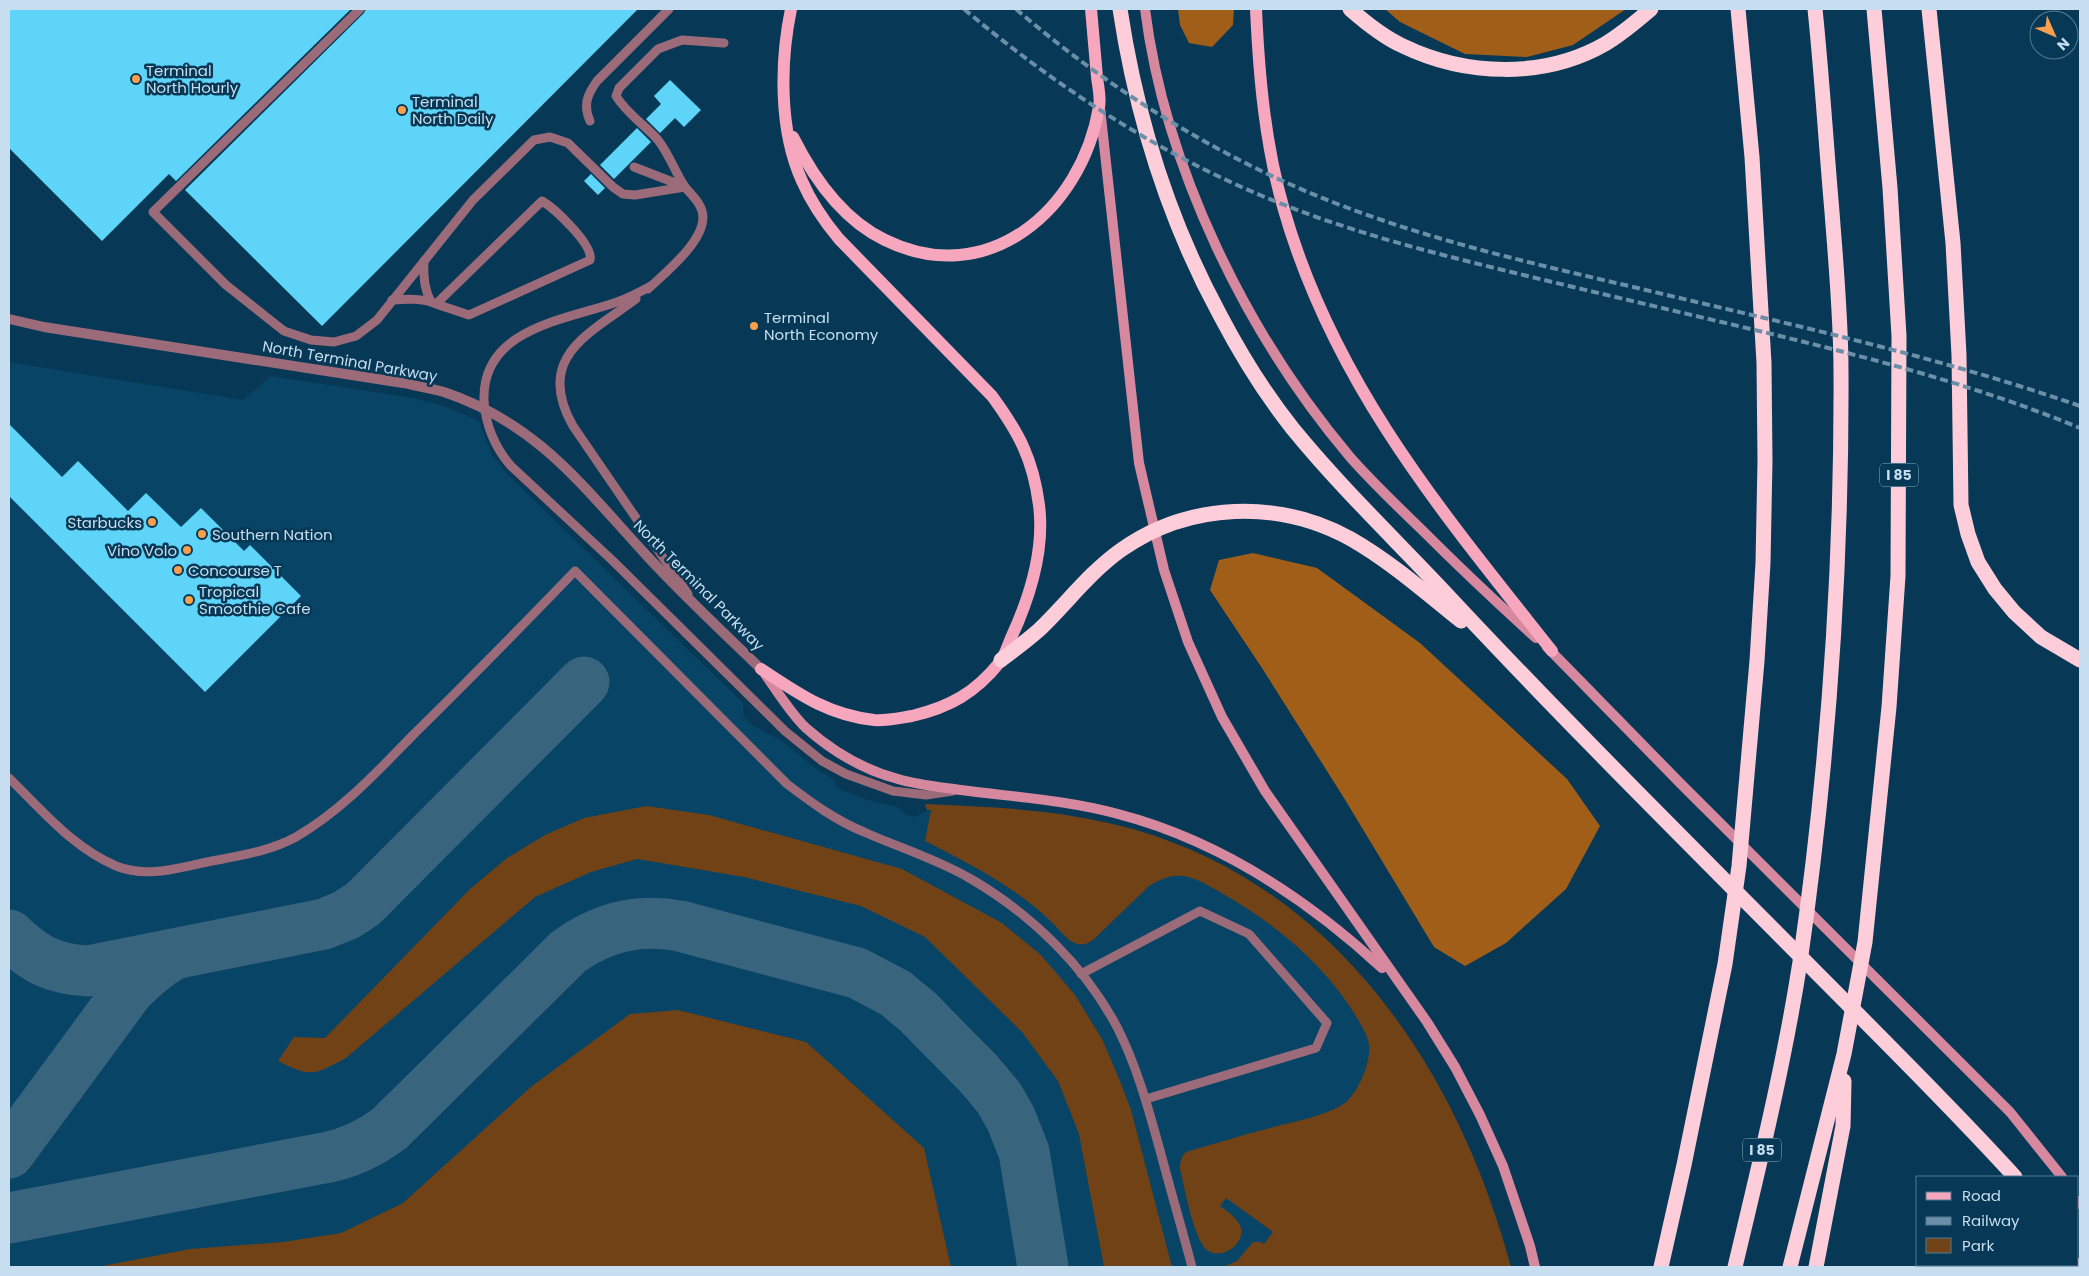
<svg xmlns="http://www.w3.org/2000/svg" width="2089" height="1276" viewBox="0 0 2089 1276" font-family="Poppins,sans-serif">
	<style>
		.built { fill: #074465 }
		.green { fill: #704216 }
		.forest { fill: #a15e19 }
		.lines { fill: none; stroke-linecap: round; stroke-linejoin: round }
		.taxiway { stroke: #39647e; stroke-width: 51 }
		.building { fill: #5dd4f8 }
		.service { stroke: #9c6b79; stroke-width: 9 }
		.minor { stroke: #9c6b79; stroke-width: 10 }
		.secondary { stroke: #d6889f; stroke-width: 10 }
		.primary { stroke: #f6a6bd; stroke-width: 12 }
		.motorway { stroke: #fecdda; stroke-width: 15 }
		.rail { stroke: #6b8fa6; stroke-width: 4; stroke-dasharray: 8 4; stroke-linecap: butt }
		.poi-dot { fill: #f99f4d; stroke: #073956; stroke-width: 2 }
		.labels { text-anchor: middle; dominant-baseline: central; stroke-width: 5; stroke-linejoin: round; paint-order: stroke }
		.shield { fill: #073956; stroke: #8dacc2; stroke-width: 1 }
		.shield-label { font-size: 14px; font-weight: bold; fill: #c6def0 }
		.poi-label { font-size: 15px; fill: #c6def0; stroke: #073956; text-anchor: start }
		.street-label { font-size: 15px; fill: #c6def0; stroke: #073956 }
	</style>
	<rect width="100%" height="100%" fill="#073956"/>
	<path class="built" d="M9,362L243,400L271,376L413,398L449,408L479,421L492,455L506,473L743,703L744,717L752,725L782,741L814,767L836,781L835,786L844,791L874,802L898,807L906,815L916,817L927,810L1008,816L1089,827L1304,922L1501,1267H9Z"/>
	<g class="green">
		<path d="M925,804C997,807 1067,810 1136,830C1339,889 1459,1073 1511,1267H1223L1237,1261L1253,1242H1260L1264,1244L1273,1232L1226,1198L1220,1206C1227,1211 1238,1218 1241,1228C1245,1247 1216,1263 1204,1247C1192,1230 1185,1190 1180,1169C1180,1162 1181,1157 1186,1152C1214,1144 1242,1135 1270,1128C1291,1122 1327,1116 1345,1103C1358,1092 1371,1063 1369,1045C1368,1036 1361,1025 1357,1018C1326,966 1277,925 1225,895C1214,889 1201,880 1188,877C1174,873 1160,879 1149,886L1093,940C1084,946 1079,946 1069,940C1056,927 1043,912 1027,901C996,877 960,859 925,841L931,810H927Z"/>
		<path d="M646,806L709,815L902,869L1002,923L1041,955L1075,995L1102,1039L1120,1081L1131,1110L1172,1267H1104L1079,1134L1058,1081L1022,1032L925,937L861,906L744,877L637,859L591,872L535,897L346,1058C314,1075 311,1078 278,1061L294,1037L325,1038L470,889L507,858L545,835L584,818Z"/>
		<path d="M678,1010L806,1042L924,1148L951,1267H97L190,1249L283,1242L341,1233L403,1203L532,1086L630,1014Z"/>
	</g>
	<g class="forest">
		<path d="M1178,9H1234L1233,25L1212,47L1189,43L1180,25Z"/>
		<path d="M1385,9H1626L1573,45L1527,57L1465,54L1400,22Z"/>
		<path d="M1253,553L1317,568L1420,643L1567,779L1600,826L1566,889L1506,943L1465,966L1434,947L1344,798L1262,668L1210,590L1219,560Z"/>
	</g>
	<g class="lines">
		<g class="taxiway">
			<path d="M9,935C34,959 52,969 88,971L324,924L346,915L363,904L584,682"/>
			<path d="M9,1153L129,990C143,976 156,964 173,955"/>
			<path d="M9,1218L329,1157C352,1152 370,1143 389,1129L568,952C602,927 639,918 680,926L857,973L895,993L918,1012L979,1074L999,1098L1011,1119L1024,1152L1043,1267"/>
		</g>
	</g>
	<g class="building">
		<path d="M9,9H351L176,181L169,174L102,241L9,148Z"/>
		<path d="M366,9H638L322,326L185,190L364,13Z"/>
		<path d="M670,80L701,110L684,127L675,118L660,133L646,119L661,104L654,96Z"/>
		<path d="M637,128L651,142L614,179L600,165Z"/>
		<path d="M591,174L605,188L598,195L584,181Z"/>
		<path d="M9,424L62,477L78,461L128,511L146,493L181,527L201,508L244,551L250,545L301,596L205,692L9,496Z"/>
	</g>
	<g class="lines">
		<g class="service">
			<path d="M360,9L153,212L226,285L284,331L311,340L334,342L356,336L377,320L473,200L534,140L550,137L568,143L613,187L623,194L635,195L685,187"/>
			<path d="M590,121C583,105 587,95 597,81L669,9"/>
			<path d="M634,167L683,186"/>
			<path d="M424,261C423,275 424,289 431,302"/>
			<path d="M651,286C640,292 629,298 617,302C566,320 482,328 484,400C485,424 495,448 511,466L613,561L785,731L822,761L846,774L893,791L926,795L953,791"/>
			<path d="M648,289C665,273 710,237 702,211C699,200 691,195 685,187C675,172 669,154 658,140C645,125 627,114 616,96L619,88L658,49L682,40L724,43"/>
			<path d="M636,299C589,334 534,357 573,426L688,594"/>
			<path d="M392,300C407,299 423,298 436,304L469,315L590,260C594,245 554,208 542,201L436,304"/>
			<path d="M9,778C42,810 72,847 116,866C144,877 170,870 198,864C230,857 267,853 296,837C341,811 377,772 413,735C468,681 522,626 575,571L787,784C812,803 835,820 864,832C900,848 937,859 971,879C1031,914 1086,967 1118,1029C1138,1069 1149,1111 1161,1154C1171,1192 1182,1229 1192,1267"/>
			<path d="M1081,974L1200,911L1249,934L1327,1023L1316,1048L1146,1099"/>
		</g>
		<path class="minor" d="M9,319L44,327L403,383C416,386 431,388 444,392C539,424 583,487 648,557C684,596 723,632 761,669"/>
		<g class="secondary">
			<path d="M1145,9C1165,168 1247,335 1350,457C1372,482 1396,505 1420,528C1458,566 1496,602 1536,638"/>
			<path d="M1100,108L1139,463L1164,570L1188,642L1222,717L1265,791L1427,1022L1455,1067L1480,1115L1503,1166L1530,1246L1535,1267"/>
			<path d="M1547,647L1680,783L2010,1112L2062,1177"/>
			<path d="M765,674C777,691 791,714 806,728C832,751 864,770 898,779C918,785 940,787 961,790C1013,797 1067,800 1118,814C1218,840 1306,898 1382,968"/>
			<path d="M2078,1201L2080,1204"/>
		</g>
		<g class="primary">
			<path d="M1256,9C1259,76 1265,145 1284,210C1334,384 1442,512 1552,651"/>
			<path d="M793,137C813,177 843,220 885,240C988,291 1082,209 1099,107C1101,98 1098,86 1097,77C1095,54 1093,31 1091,9"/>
			<path d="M761,669C799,694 828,715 874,720C886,721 899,718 912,716C950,707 975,693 1000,662C1005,655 1008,645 1011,638C1030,597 1045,551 1039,505C1033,459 1019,433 992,396L839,239C824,221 811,202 802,181C779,131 780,62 791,9"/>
		</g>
		<g class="motorway">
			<path d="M1120,9C1136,115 1169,221 1220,315C1241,355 1265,394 1293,429C1342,489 1399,543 1452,600C1565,721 1683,838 1800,956C1872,1029 1946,1101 2015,1177"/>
			<path d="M1350,9C1366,23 1383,37 1403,46C1465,76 1544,79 1605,44C1622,34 1637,21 1651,9"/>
			<path d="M1929,9L1953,243L1959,355L1961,505L1968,534L1978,562L1995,589L2014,612L2041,637L2080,660"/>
			<path d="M1001,660C1014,650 1028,640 1040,629C1067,603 1090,572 1121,550C1189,502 1279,499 1351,539C1391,562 1425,592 1461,621"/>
			<path d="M2076,1265L2078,1267"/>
			<path d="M1661,1267L1684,1165L1725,964L1739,866L1757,661L1763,563L1765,461L1764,363L1752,157L1738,9"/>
			<path d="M1735,1267C1759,1166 1784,1065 1800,962C1828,767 1842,568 1841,371C1841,318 1836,265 1832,212C1826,144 1822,76 1815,9"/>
			<path d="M1790,1267L1844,1054L1865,942L1889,707L1898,576L1899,336L1890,188L1874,9"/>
			<path d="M1816,1267L1843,1126L1844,1081"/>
		</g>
		<g class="rail">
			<path d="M964,9C1059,89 1162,156 1277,202C1363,237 1454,258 1544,280C1623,299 1701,317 1780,336C1882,361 1983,388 2080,428"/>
			<path d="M1016,9C1110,90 1219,158 1335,203C1430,240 1530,263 1629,286C1780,322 1933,355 2080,406"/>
		</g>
	</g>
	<g class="poi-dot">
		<circle cx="136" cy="79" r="5"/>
		<circle cx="402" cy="110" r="5"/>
		<circle cx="754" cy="326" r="5"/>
		<circle cx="152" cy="522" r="5"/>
		<circle cx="202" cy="534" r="5"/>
		<circle cx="187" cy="550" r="5"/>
		<circle cx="178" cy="570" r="5"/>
		<circle cx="189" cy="600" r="5"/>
	</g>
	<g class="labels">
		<g class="shield">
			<rect x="1880" y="463.5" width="38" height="23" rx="4"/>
			<rect x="1743" y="1138.5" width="38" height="23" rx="4"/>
		</g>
		<g class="shield-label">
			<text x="1899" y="475">I 85</text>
			<text x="1762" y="1150">I 85</text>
		</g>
		<g class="poi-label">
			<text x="146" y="70">Terminal<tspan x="146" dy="17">North Hourly</tspan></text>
			<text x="412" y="101">Terminal<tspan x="412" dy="17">North Daily</tspan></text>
			<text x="764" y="317">Terminal<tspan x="764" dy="17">North Economy</tspan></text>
			<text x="142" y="522" text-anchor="end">Starbucks</text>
			<text x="212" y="534">Southern Nation</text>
			<text x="177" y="550" text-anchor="end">Vino Volo</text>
			<text x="188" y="570">Concourse T</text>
			<text x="199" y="591">Tropical<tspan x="199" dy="17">Smoothie Cafe</tspan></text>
		</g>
		<g class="street-label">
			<text transform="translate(350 361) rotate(10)">North Terminal Parkway</text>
			<text transform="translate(699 585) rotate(45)">North Terminal Parkway</text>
		</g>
	</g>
	<rect width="2089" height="1276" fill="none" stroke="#c6def0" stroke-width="20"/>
	<rect x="1916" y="1176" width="162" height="90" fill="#073956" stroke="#537b94"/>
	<rect x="1926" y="1192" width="25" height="8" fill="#f6a6bd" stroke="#537b94"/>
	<text x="1962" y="1201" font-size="15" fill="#c6def0">Road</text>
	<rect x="1926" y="1217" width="25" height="8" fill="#6b8fa6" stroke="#537b94"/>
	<text x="1962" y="1226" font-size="15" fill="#c6def0">Railway</text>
	<rect x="1926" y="1238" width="25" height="15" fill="#704216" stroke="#537b94"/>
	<text x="1962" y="1251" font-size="15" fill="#c6def0">Park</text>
	<g transform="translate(2054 35) rotate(135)"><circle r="24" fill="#073956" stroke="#537b94"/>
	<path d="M0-4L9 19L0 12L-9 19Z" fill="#f99f4d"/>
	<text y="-8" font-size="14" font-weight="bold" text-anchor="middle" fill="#c6def0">N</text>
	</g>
</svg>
